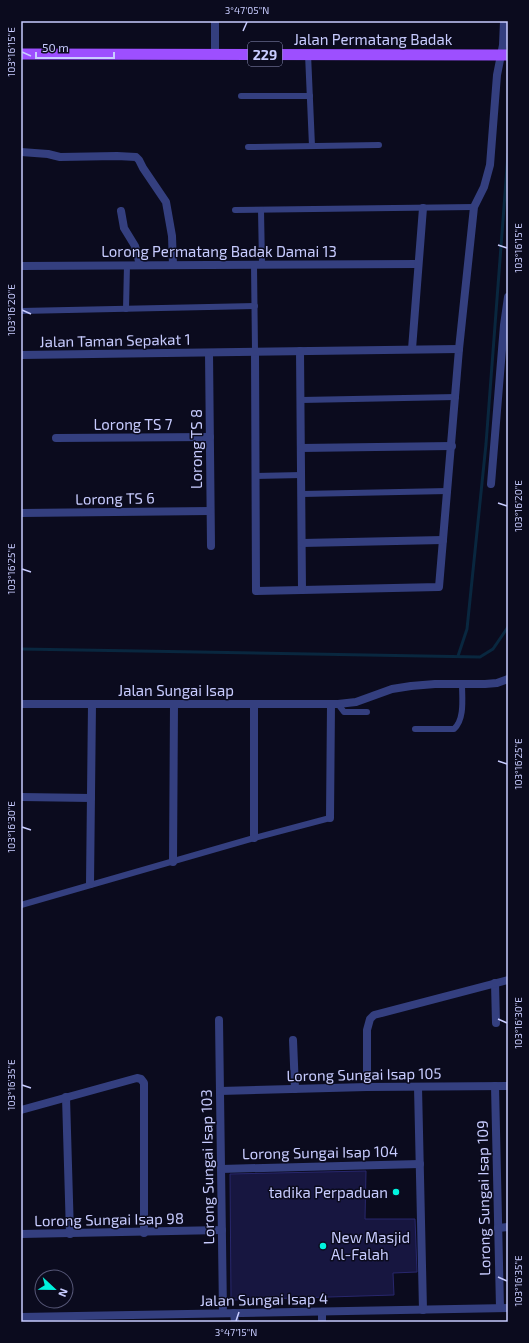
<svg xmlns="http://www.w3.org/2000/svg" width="529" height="1343" viewBox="0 0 529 1343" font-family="'Exo 2',sans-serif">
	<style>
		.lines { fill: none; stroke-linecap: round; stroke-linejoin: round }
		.stream { stroke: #09273f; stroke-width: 3 }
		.building { fill: #171640; stroke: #28276d }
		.service { stroke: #343f7f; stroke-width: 6 }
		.minor { stroke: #343f7f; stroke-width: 8 }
		.tertiary { stroke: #343f7f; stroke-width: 8 }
		.primary { stroke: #9d4fff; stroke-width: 11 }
		.ticks { fill: none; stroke: #c8ccff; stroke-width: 1.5 }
		.poi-dot { fill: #00f3de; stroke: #0b0b1e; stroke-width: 1.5 }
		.labels { text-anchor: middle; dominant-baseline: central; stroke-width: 3; stroke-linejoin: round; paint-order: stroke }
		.shield { fill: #0b0b1e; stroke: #8f92bc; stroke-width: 1 }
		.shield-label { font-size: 14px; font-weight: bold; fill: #c8ccff }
		.street-label { font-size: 15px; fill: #c8ccff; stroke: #0b0b1e }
		.poi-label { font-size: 15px; fill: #c8ccff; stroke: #0b0b1e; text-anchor: end }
		.neatline { fill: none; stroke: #c8ccff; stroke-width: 1.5 }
		.ticks-label { font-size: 10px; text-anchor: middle; fill: #c8ccff }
	</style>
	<rect width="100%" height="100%" fill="#0b0b1e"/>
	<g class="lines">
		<g class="stream">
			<path d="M21,649L480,657L493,649L508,627"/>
			<path d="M458,656L467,629L486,444L508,154"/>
		</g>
	</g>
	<path class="building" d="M366,1171L365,1219H415L417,1272L393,1273L394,1295L231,1300L230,1174Z"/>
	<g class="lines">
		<g class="service">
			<path d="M308,54L312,146"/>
			<path d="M241,96H310"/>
			<path d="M248,147L379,145"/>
			<path d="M235,210L474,207"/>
			<path d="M261,210L262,264"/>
			<path d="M254,265L255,351"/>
			<path d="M126,309L127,265"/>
			<path d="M21,311L255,306"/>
			<path d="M301,400L456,397"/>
			<path d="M255,476L302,475"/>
			<path d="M302,494L448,491"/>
			<path d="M338,704L344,712H367"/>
			<path d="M415,729H454C465,719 462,698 462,684"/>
			<path d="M21,905L254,838L330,818"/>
		</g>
		<g class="minor">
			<path d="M215,54V21"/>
			<path d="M21,152L48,154L60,157L117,156L136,157L139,160L143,168L166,202L172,236L173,265"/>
			<path d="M121,211L124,228L135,246L140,265"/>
			<path d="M21,266L418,264"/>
			<path d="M412,349L423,208"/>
			<path d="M255,351L256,591L439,587L459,349L474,207L484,187L490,165L497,75L503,45L504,21"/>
			<path d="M300,351L302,590"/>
			<path d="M209,353L211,546"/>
			<path d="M21,355L459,349"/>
			<path d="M56,438L210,437"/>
			<path d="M301,448L452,446"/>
			<path d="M491,484L504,325L508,297"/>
			<path d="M21,513L210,511"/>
			<path d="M302,543L443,540"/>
			<path d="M254,705V838"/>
			<path d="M21,797L91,798"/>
			<path d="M330,818L331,705"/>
			<path d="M173,862L174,704"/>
			<path d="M90,884L92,704"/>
			<path d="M495,983L496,1023"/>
			<path d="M219,1020L223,1313"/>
			<path d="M293,1040L295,1089"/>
			<path d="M495,1086L500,1308"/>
			<path d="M367,1087V1030L370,1019L374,1015L508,980"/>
			<path d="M418,1087L423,1310"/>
			<path d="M220,1091L367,1087L508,1086"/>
			<path d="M66,1097L70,1234"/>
			<path d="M21,1110L137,1078L141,1079L144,1083V1233"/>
			<path d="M221,1169L420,1164"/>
			<path d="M498,1228L508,1227"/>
			<path d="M21,1234L222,1230"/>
			<path d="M322,1312V1322"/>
			<path d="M234,1313L235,1322"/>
		</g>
		<g class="tertiary">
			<path d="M21,704H338L356,702L392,689L411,686L435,684H485L497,683L508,679"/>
			<path d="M21,1317L508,1308"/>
		</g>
		<path class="primary" d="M21,54L508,55"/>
	</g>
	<path class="ticks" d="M243,31L247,22M22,52L31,56M498,245L507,248M22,310L31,314M498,503L507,506M22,569L31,572M498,761L507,764M22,827L31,830M498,1019L507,1023M22,1085L31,1088M498,1277L507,1281M236,1321L239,1312"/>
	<g class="poi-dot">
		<circle cx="396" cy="1192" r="4"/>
		<circle cx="323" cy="1246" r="4"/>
	</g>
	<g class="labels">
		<rect class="shield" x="248" y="42" width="34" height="24" rx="3"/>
		<g class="shield-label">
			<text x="265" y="54">229</text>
		</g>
		<g class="street-label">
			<text x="373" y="39">Jalan Permatang Badak</text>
			<text x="219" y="251">Lorong Permatang Badak Damai 13</text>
			<text transform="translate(115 340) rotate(-1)">Jalan Taman Sepakat 1</text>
			<text x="133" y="424">Lorong TS 7</text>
			<text transform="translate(196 449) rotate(-90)">Lorong TS 8</text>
			<text transform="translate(115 498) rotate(-1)">Lorong TS 6</text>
			<text x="176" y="690">Jalan Sungai Isap</text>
			<text transform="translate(364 1074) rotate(-1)">Lorong Sungai Isap 105</text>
			<text transform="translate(320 1152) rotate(-1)">Lorong Sungai Isap 104</text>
			<text transform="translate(207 1167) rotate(-91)">Lorong Sungai Isap 103</text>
			<text transform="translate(483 1198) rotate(-91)">Lorong Sungai Isap 109</text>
			<text transform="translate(109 1219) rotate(-1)">Lorong Sungai Isap 98</text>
			<text transform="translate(264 1299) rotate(-1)">Jalan Sungai Isap 4</text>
		</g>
		<g class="poi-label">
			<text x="388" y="1192">tadika Perpaduan</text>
			<text x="331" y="1237" text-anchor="start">New Masjid<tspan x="331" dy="17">Al-Falah</tspan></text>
		</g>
	</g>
	<rect width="529" height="1343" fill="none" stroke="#0b0b1e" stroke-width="44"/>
	<g transform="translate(54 1289) rotate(112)"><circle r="19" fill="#0b0b1e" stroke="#575878"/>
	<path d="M0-3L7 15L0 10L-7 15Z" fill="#00f3de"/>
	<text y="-6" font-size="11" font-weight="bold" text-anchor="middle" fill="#c8ccff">N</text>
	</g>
	<path d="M36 52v6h78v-6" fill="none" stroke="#c8ccff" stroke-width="2"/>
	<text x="42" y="52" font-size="12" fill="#c8ccff" stroke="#0b0b1e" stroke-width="3" paint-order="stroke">50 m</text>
	<rect x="22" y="22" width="485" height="1299" class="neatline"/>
	<g class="ticks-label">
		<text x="247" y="14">3°47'05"N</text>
		<text transform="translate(11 52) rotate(-90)" y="4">103°16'15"E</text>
		<text transform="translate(518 248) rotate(-90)" y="4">103°16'15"E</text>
		<text transform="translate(11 310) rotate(-90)" y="4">103°16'20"E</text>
		<text transform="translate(518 506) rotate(-90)" y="4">103°16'20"E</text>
		<text transform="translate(11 569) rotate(-90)" y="4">103°16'25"E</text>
		<text transform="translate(518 764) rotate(-90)" y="4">103°16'25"E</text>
		<text transform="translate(11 827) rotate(-90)" y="4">103°16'30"E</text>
		<text transform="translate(518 1023) rotate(-90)" y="4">103°16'30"E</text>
		<text transform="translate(11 1085) rotate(-90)" y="4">103°16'35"E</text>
		<text transform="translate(518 1281) rotate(-90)" y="4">103°16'35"E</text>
		<text x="236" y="1336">3°47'15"N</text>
	</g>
</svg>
